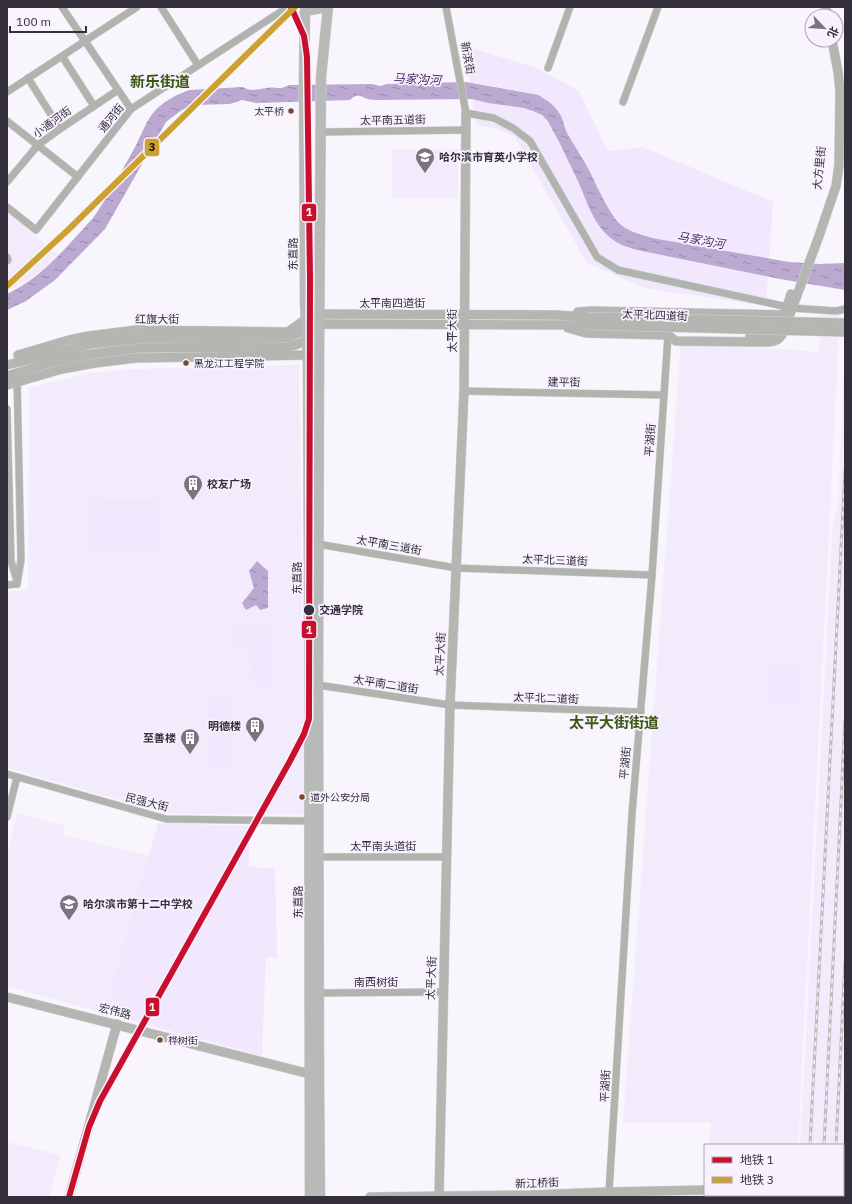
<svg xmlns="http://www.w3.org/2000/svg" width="852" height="1204" viewBox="0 0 852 1204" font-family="'IBM Plex Sans','Noto Sans SC',sans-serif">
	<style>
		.built { fill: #f2ebfb }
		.green { fill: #f1e8fd }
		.water { fill: url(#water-ripples) }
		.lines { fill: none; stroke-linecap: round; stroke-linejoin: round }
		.minor-casing { stroke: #d5d2d8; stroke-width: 8 }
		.major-casing { stroke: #d5d2d8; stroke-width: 10 }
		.highway-casing { stroke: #d5d2d8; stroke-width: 11 }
		.minor { stroke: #b1b4ae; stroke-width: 7 }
		.major { stroke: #b4b6b1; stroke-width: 9 }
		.highway { stroke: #b8bab8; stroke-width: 10 }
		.rail-casing { stroke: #bcbabc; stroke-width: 3 }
		.rail { stroke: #f8f2ff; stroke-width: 1.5; stroke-dasharray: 4.5; stroke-linecap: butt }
		.major-bridge-casing { stroke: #d5d2d8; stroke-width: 10; stroke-linecap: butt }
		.major-bridge { stroke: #b4b6b1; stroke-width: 9 }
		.metro-1-casing { stroke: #f8f2ff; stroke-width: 9 }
		.metro-2-casing { stroke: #f8f2ff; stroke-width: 9 }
		.metro-1 { stroke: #c8102e; stroke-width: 6 }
		.metro-2 { stroke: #cca130; stroke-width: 6 }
		.bus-dot { fill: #7a4b2a; stroke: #f8f2ff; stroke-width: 1.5 }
		.stop-dot { fill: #342f3b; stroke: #f8f2ff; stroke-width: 1.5 }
		.labels { text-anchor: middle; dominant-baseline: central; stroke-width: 3.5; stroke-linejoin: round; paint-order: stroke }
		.bus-label { font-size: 10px; fill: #342f3b; stroke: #f8f2ff; text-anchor: start }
		.street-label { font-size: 11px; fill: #342f3b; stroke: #f8f2ff }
		.poi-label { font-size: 11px; font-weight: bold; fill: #342f3b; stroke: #f8f2ff; text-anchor: start }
		.stop-label { font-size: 11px; font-weight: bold; fill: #342f3b; stroke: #f8f2ff; text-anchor: start }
		.water-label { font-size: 12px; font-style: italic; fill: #401f5f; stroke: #f8f2ff }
		.district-label { font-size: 15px; font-weight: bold; fill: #3a5712; stroke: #f8f2ff }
		.line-badge { stroke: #f8f2ff; stroke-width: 1.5 }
		.badge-label { font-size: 11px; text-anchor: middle; font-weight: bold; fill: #fff }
		.pale-badge-label { font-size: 11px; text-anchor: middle; font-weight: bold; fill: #111 }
	</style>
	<defs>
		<pattern id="water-ripples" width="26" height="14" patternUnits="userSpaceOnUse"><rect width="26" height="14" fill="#bba9d1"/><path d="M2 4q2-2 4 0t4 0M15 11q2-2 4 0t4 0" fill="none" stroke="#998aab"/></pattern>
	</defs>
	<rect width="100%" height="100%" fill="#f8f5fc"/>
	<g class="built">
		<path d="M458,149V198H392V150Z"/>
		<path d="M7,212L58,255L42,270L25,282L7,291Z"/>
		<path d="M840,312L798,1145H709L711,1123H623L681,342L819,352L821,313Z"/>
		<path d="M845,343V1197H796L797,1195H843V1145H800L833,521L838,507Z"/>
		<path d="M299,365L304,814H179L155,810L7,768V592L28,590L29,388L89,373L122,370L166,368Z"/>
		<path d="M18,813L65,826L63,835L149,856L104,1013L7,986V855Z"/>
		<path d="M7,1142L60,1155L49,1197H7Z"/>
	</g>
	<g class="green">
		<path d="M463,46L535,67L579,91L608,151L643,147L773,202L766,306L645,288L587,263L514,136L497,129L477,125Z"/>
		<path d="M87,499L159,500L158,551L86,550Z"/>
		<path d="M250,626V637H231V627Z"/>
		<path d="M251,626H270V637H252Z"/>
		<path d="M249,638L250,649H231V639Z"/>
		<rect x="252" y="638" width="18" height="11"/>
		<path d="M252,650H270L271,661H252Z"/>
		<rect x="252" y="662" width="19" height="11"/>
		<path d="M768,664L801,665L799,703L767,701Z"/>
		<rect x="252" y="674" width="19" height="11"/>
		<path d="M209,699H234V768H208Z"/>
		<path d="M158,823L249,826V867L275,868L277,957L266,958L262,1056L104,1013Z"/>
	</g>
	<g class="water">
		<path d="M466,82L538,95C545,99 555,105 559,113C563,118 564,126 567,133C574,145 582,157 589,170C596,184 610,216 621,225C630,232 642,235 652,238L789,262L820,264L845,263V290L780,279L637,250C628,247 619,245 612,239C593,225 587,201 578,181C568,161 559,140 547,120L542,115L533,111L524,108L488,103L472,99L375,100C372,99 370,100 368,99C359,97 359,92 350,100L256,103L242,100L230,104L193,105L182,110L171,118L166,122L105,229L55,280L26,301L7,310V294C42,278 67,246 93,218C108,197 121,172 134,149C140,138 145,123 153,113C162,102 176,95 189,90L243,87C250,92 259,89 267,88C276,86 278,91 289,85L372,84L380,86L387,84Z"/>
		<path d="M257,561L268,571V608L260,610L256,605L246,610L242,603L254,588L249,571Z"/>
	</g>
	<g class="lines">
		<defs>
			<g id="minor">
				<path d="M62,7L131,109"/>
				<path d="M161,7L198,65"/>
				<path d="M446,7L466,113L494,118L513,128L530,141L597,257L618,270L792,308L836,311L845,309"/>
				<path d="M62,56L94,106"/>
				<path d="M548,68L570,7"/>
				<path d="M28,78L60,129"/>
				<path d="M7,92L137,7"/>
				<path d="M623,102L658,7"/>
				<path d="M7,121L78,177"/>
				<path d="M321,132L466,130"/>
				<path d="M7,182L38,145L60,129L118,90"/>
				<path d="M7,207L36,230L131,109L288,7"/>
				<path d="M7,257L8,260L7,261"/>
				<path d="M17,378L21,560L17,584"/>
				<path d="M464,391L664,395"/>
				<path d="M7,409L11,561L17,581"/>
				<path d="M318,544L456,568L652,575"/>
				<path d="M7,585L17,584"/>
				<path d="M318,685L450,705L641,712"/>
				<path d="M7,774L166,819L310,821"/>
				<path d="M7,817L17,777"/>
				<path d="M318,857H447"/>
				<path d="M314,993L443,992"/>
				<path d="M609,1192L632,814L652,575L668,335"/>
			</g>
			<g id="major">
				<path d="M826,7L827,16"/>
				<path d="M578,312L591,311L789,315"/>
				<path d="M568,328L586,333L668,335L676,341L767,342C775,342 779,340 783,333L819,236L836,186L839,165L840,91L838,72L832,40"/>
				<path d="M750,336C756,336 764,337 769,335C780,330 788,304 791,294"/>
				<path d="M18,355L69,340L89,336L136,330L288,332L306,319"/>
				<path d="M7,365L91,344L137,339L288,338L306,330L320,314L556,315L588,317"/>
				<path d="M7,376L56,361L91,354L139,348L289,347L307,341L320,324L587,325"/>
				<path d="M7,385L62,369L95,363L136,358L308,355"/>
				<path d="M7,997L310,1074"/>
				<path d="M69,1197L117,1024"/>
				<path d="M370,1197L531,1195L609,1192L705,1190"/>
				<path d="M439,1197L450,705L464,391L466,113"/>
			</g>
			<g id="highway">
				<path d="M308,7L305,11L304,77L305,303L308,363L309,573L310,1197"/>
				<path d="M305,11L327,7"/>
				<path d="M320,1197L319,1082L318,685L319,361L321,77L328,7"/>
			</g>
		</defs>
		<use href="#minor" class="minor-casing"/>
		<use href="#major" class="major-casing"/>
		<use href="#highway" class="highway-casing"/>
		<use href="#minor" class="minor"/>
		<use href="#major" class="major"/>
		<use href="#highway" class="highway"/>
		<defs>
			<g id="rail">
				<path d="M810,1145L845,471"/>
				<path d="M824,1145L845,721"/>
				<path d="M836,1145L845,962"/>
				<path d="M801,1197V1195"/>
				<path d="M809,1197V1195"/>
				<path d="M820,1197V1195"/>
				<path d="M833,1197V1195"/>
			</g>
		</defs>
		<use href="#rail" class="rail-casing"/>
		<use href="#rail" class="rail"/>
		<defs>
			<g id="major-bridge">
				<path d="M588,317L845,323"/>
				<path d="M587,325L845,332"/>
			</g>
		</defs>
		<use href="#major-bridge" class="major-bridge-casing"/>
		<use href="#major-bridge" class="major-bridge"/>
		<defs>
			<path id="metro-1" d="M69,1197L89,1127L100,1101L290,761L304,734L309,719L310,278L307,57L304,36L291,7"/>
			<path id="metro-2" d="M7,286L68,230L295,7"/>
		</defs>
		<use href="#metro-1" class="metro-1-casing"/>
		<use href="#metro-2" class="metro-2-casing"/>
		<use href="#metro-1" class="metro-1"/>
		<use href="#metro-2" class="metro-2"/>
	</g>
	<defs>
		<symbol id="school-pin" viewBox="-11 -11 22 30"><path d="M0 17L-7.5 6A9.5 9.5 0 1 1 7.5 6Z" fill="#79747f" stroke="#f8f2ff"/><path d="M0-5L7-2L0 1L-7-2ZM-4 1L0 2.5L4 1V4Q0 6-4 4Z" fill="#fff"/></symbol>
		<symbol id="building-pin" viewBox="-11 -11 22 30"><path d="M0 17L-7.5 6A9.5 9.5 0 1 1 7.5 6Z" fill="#79747f" stroke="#f8f2ff"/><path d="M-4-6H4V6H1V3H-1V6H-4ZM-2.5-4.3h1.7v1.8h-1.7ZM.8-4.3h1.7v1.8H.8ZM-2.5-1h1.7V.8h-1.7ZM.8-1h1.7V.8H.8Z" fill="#fff"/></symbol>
	</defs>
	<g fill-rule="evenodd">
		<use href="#school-pin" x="414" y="146" width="22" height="30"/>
		<use href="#building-pin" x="182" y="473" width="22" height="30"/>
		<use href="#building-pin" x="244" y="715" width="22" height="30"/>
		<use href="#building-pin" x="179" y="727" width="22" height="30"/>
		<use href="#school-pin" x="58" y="893" width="22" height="30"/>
	</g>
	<g class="bus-dot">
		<circle cx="291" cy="111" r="3.5"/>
		<circle cx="186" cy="363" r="3.5"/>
		<circle cx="302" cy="797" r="3.5"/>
		<circle cx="160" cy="1040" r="3.5"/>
	</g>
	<circle class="stop-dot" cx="309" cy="610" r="6"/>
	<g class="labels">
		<g class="bus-label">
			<text x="284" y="111" text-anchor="end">太平桥</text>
			<text x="194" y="363">黑龙江工程学院</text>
			<text x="310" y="797">道外公安分局</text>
			<text x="168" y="1040">桦树街</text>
		</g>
		<g class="street-label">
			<text transform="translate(468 58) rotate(79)">新滨街</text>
			<text transform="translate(111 118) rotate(-51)">通河街</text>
			<text transform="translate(393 120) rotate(-1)">太平南五道街</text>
			<text transform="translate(52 122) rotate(-36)">小通河街</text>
			<text transform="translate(819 168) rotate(-84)">大方里街</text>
			<text transform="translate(293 254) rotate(-90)">东直路</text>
			<text x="392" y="303">太平南四道街</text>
			<text transform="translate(655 315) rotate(2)">太平北四道街</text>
			<text x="157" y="319">红旗大街</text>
			<text transform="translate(452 331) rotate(-90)">太平大街</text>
			<text transform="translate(564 382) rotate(1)">建平街</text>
			<text transform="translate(650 440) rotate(-86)">平湖街</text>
			<text transform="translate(389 545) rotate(10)">太平南三道街</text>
			<text transform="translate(555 560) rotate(2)">太平北三道街</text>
			<text transform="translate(297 578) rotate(-90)">东直路</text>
			<text transform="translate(440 654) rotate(-87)">太平大街</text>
			<text transform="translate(386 684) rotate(9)">太平南二道街</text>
			<text transform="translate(546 698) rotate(2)">太平北二道街</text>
			<text transform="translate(625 763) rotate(-85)">平湖街</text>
			<text transform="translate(147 802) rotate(14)">民强大街</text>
			<text x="383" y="846">太平南头道街</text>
			<text transform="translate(298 902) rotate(-90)">东直路</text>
			<text transform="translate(431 978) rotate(-88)">太平大街</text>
			<text x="376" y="982">南西树街</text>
			<text transform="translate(115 1011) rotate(14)">宏伟路</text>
			<text transform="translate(605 1086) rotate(-87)">平湖街</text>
			<text transform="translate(537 1183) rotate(-2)">新江桥街</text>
		</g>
		<g class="poi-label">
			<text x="439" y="157">哈尔滨市育英小学校</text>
			<text x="207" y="484">校友广场</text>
			<text x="241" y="726" text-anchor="end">明德楼</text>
			<text x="176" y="738" text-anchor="end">至善楼</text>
			<text x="83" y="904">哈尔滨市第十二中学校</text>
		</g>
		<g class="stop-label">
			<text x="319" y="610">交通学院</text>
		</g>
		<g class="water-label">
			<text transform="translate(417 79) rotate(3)">马家沟河</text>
			<text transform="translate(701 240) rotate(10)">马家沟河</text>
		</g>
		<g class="district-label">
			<text x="160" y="81">新乐街道</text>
			<text x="614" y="722">太平大街街道</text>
		</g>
	</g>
	<g class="line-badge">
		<rect x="144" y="138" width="16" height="19" rx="4" fill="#cca130"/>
		<rect x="301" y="203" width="16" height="19" rx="4" fill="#c8102e"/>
		<rect x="301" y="620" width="16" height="19" rx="4" fill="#c8102e"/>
		<rect x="145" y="997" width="15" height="20" rx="4" fill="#c8102e"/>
	</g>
	<g class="badge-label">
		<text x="309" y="216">1</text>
		<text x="309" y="634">1</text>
		<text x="152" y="1011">1</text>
	</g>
	<g class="pale-badge-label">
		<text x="152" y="151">3</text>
	</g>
	<rect width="852" height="1204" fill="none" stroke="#342f3b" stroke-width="16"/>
	<rect x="704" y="1144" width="140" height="52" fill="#f8f2ff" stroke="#aaa4b1"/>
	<rect x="712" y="1157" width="20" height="6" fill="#c8102e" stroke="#aaa4b1"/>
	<text x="740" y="1164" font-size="12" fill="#342f3b">地铁 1</text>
	<rect x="712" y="1177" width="20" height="6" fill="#cca130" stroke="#aaa4b1"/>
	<text x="740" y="1184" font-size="12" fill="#342f3b">地铁 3</text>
	<g transform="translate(824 28) rotate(115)"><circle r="19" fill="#f8f2ff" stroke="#aaa4b1"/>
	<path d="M0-3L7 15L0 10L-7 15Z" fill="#79747f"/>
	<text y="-6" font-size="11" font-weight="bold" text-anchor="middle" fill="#342f3b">北</text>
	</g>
	<path d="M10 26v6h76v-6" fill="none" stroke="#342f3b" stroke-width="2"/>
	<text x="16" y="26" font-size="12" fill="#342f3b" stroke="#f8f2ff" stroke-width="3" paint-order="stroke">100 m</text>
</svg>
